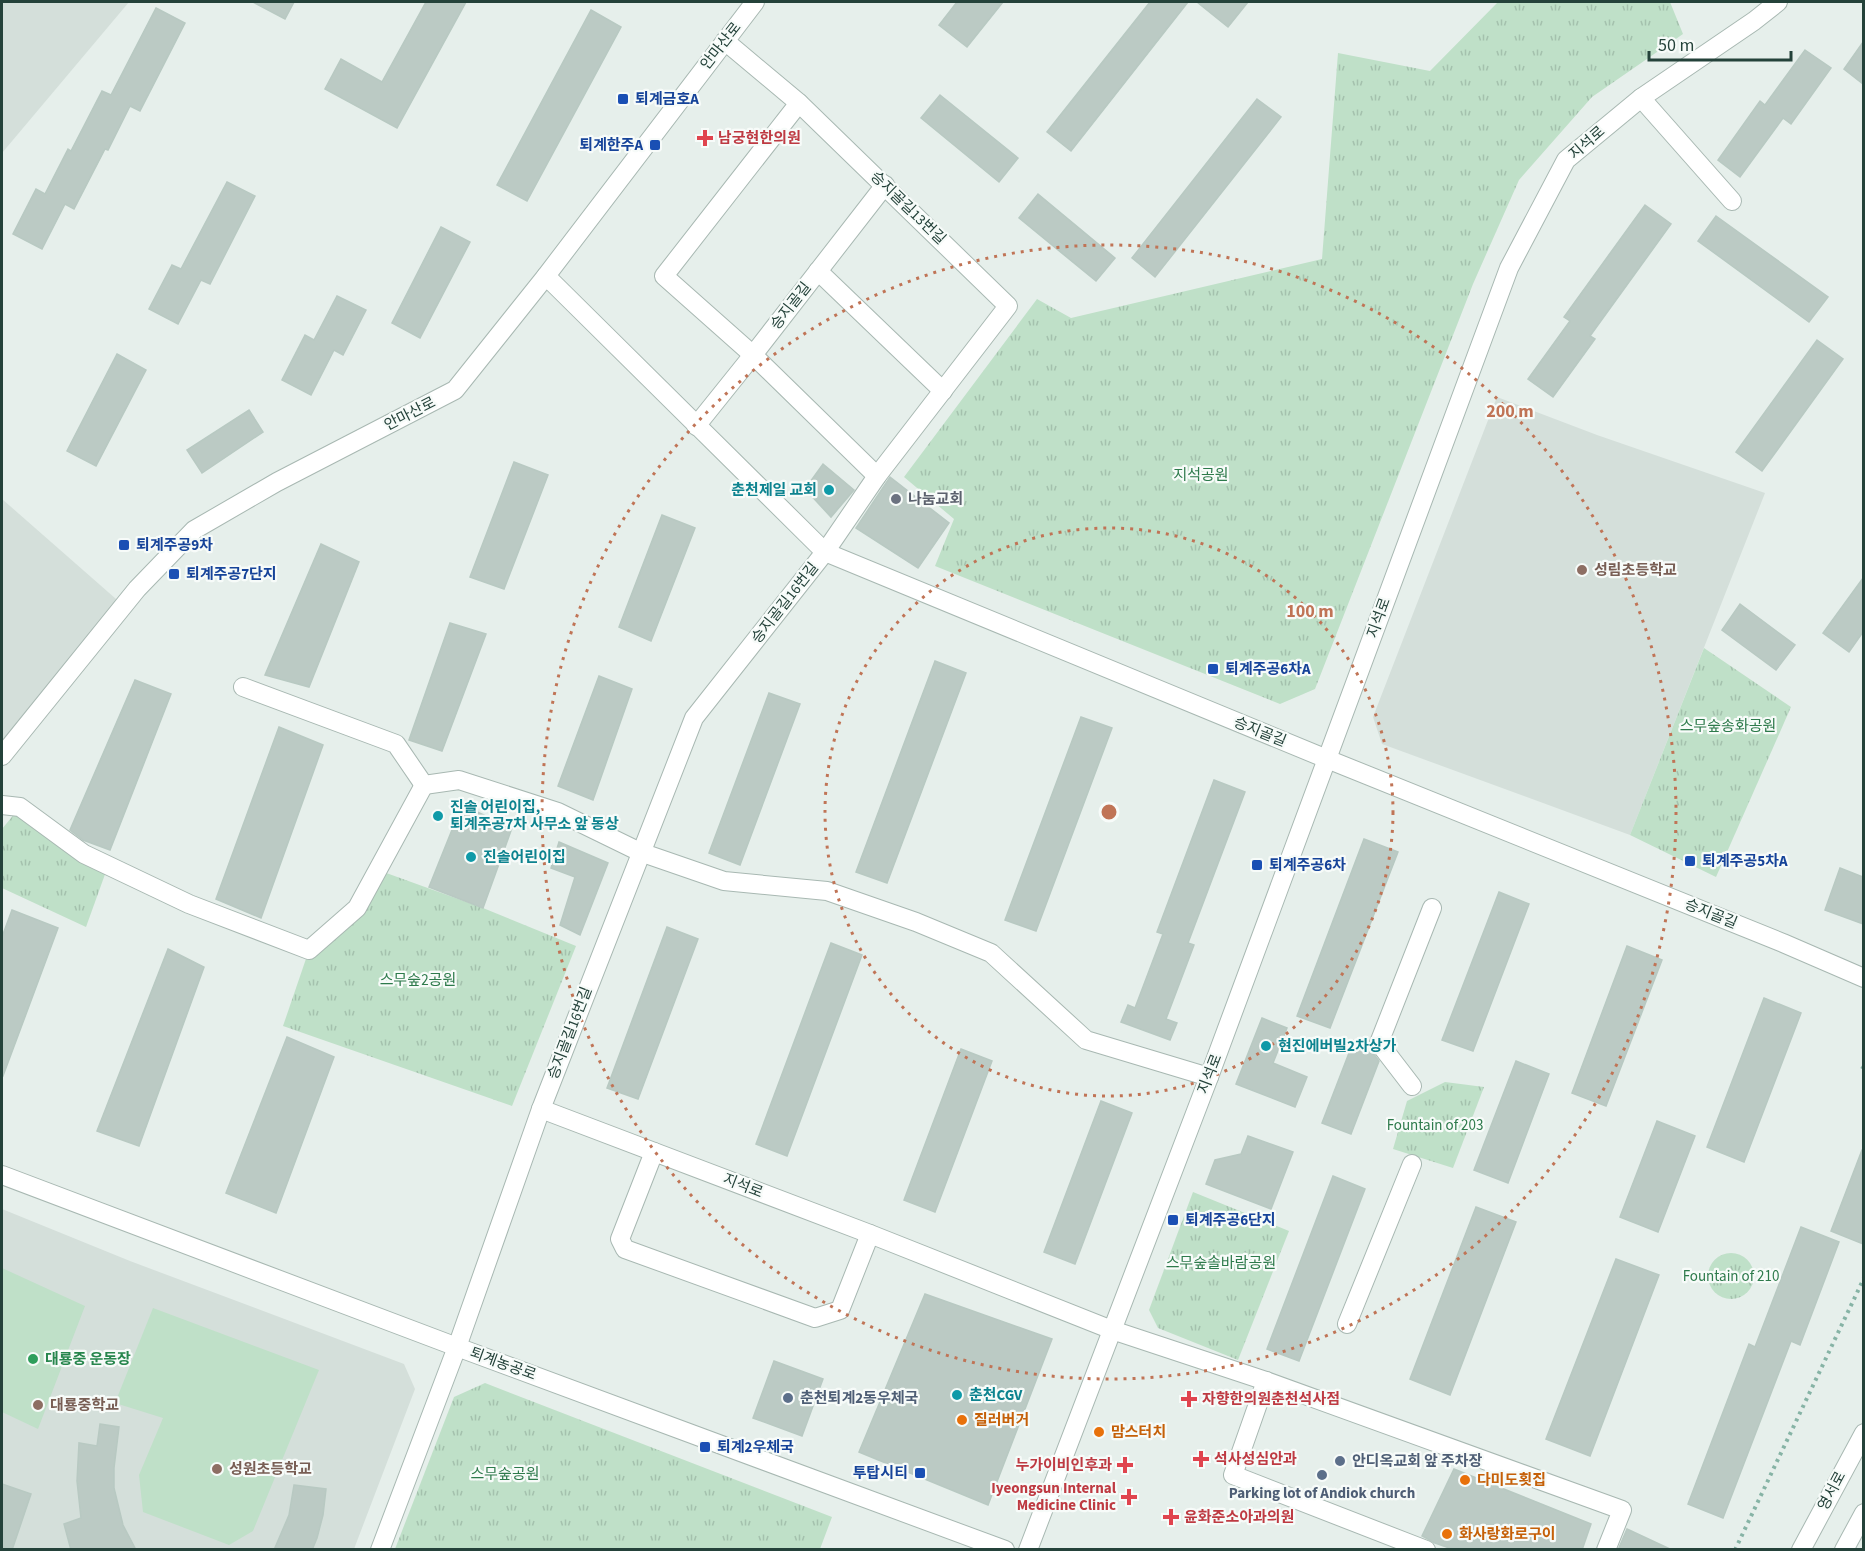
<svg xmlns="http://www.w3.org/2000/svg" width="1865" height="1551" viewBox="0 0 1865 1551" font-family="'Source Sans 3','Noto Sans KR',sans-serif">
	<style>
		.built { fill: #d4dfda }
		.grass { fill: url(#grass-tufts) }
		.pitch { fill: #bfe0c8 }
		.building { fill: #bbcac4; stroke: #b8c9c2; stroke-width: 1.5 }
		.lines { fill: none; stroke-linecap: round; stroke-linejoin: round }
		.minor-casing { stroke: #a8b8b2; stroke-width: 20 }
		.path { stroke: #86b3a5; stroke-width: 4; stroke-dasharray: 3 4.5; stroke-linecap: butt }
		.minor { stroke: #fff; stroke-width: 18 }
		.ring { fill: none; stroke: #c07456; stroke-width: 3; stroke-dasharray: 3 6 }
		.transit-dot { fill: #1a4fb4; stroke: #f7fbf9; stroke-width: 2 }
		.health-dot { fill: #e0444e; stroke: #f7fbf9; stroke-width: 2 }
		.culture-dot { fill: #0f9aa8; stroke: #f7fbf9; stroke-width: 2 }
		.worship-dot { fill: #6b7280; stroke: #f7fbf9; stroke-width: 2 }
		.education-dot { fill: #8d6e63; stroke: #f7fbf9; stroke-width: 2 }
		.leisure-dot { fill: #2e9e5b; stroke: #f7fbf9; stroke-width: 2 }
		.service-dot { fill: #5c6f8a; stroke: #f7fbf9; stroke-width: 2 }
		.food-dot { fill: #e8710a; stroke: #f7fbf9; stroke-width: 2 }
		.labels { text-anchor: middle; dominant-baseline: central; stroke-width: 4.5; stroke-linejoin: round; paint-order: stroke }
		.street-label { font-size: 15px; fill: #24423a; stroke: #f7fbf9 }
		.transit-label { font-size: 15px; font-weight: bold; fill: #164399; stroke: #f7fbf9; text-anchor: start }
		.health-label { font-size: 15px; font-weight: bold; fill: #be3a42; stroke: #f7fbf9; text-anchor: start }
		.park-label { font-size: 15px; fill: #2d7a4b; stroke: #f7fbf9 }
		.culture-label { font-size: 15px; font-weight: bold; fill: #0d838f; stroke: #f7fbf9; text-anchor: start }
		.worship-label { font-size: 15px; font-weight: bold; fill: #5b616d; stroke: #f7fbf9; text-anchor: start }
		.education-label { font-size: 15px; font-weight: bold; fill: #785e54; stroke: #f7fbf9; text-anchor: start }
		.leisure-label { font-size: 15px; font-weight: bold; fill: #27864d; stroke: #f7fbf9; text-anchor: start }
		.service-label { font-size: 15px; font-weight: bold; fill: #4e5e75; stroke: #f7fbf9; text-anchor: start }
		.food-label { font-size: 15px; font-weight: bold; fill: #c56008; stroke: #f7fbf9; text-anchor: start }
		.centre { fill: #c07456; stroke: #f7fbf9; stroke-width: 3 }
		.ring-label { font-size: 18px; text-anchor: middle; font-weight: bold; fill: #c07456; stroke: #f7fbf9; stroke-width: 4.5; stroke-linejoin: round; paint-order: stroke }
	</style>
	<defs>
		<pattern id="grass-tufts" width="24" height="20" patternUnits="userSpaceOnUse" patternTransform="scale(1.5)"><rect width="24" height="20" fill="#bfe0c8"/><path d="M3 7l-1-3M5 7V3M7 7l1-3M15 17l-1-3M17 17v-4M19 17l1-3" fill="none" stroke="#a4c1ad"/></pattern>
	</defs>
	<rect width="100%" height="100%" fill="#e6efeb"/>
	<g class="built">
		<path d="M2,2H129L2,153Z"/>
		<path d="M1497,397L1597,435L1765,493L1630,835L1382,744L1373,717Z"/>
		<path d="M2,499L124,606L2,756Z"/>
		<path d="M2,1209L130,1261L404,1364L415,1389L354,1549H2Z"/>
	</g>
	<g class="grass">
		<path d="M1498,2H1670L1683,34L1592,97L1519,180L1473,284L1315,689L1280,704L935,566L954,519L904,477L1037,299L1071,318L1322,259L1338,53L1430,71Z"/>
		<path d="M1704,648L1791,707L1716,877L1630,835Z"/>
		<path d="M20,807L108,866L86,927L2,888V829Z"/>
		<path d="M378,870L483,908L576,946L512,1106L283,1026L309,950Z"/>
		<path d="M1445,1082L1484,1087L1453,1168L1393,1149L1407,1101Z"/>
		<path d="M1193,1192L1289,1231L1238,1360L1158,1328L1149,1310Z"/>
		<circle cx="1731" cy="1276" r="23"/>
		<path d="M485,1383L832,1517L820,1549H395L454,1397Z"/>
	</g>
	<g class="pitch">
		<path d="M2,1268L85,1306L38,1429L2,1412Z"/>
		<path d="M153,1308L319,1370L253,1531L229,1545L143,1512L139,1475L163,1418L115,1403Z"/>
	</g>
	<g class="building">
		<path d="M253,2H294L285,19Z"/>
		<path d="M426,2H466L397,128L325,89L341,59L382,82Z"/>
		<path d="M957,2H1003L967,47L939,25Z"/>
		<path d="M1150,2H1188L1071,151L1047,132Z"/>
		<path d="M1197,2H1248L1228,27Z"/>
		<path d="M156,8L185,23L140,111L130,106L108,150L105,149L74,209L65,204L42,249L13,234L36,189L45,194L68,149L71,151L102,91L111,95Z"/>
		<path d="M591,10L621,27L527,201L497,185Z"/>
		<path d="M1863,42V84L1844,69Z"/>
		<path d="M1805,50L1831,68L1791,124L1783,118L1740,177L1718,160L1760,101L1765,105Z"/>
		<path d="M940,95L1018,158L999,182L921,118Z"/>
		<path d="M1257,99L1281,117L1155,277L1132,258Z"/>
		<path d="M227,182L255,196L210,284L201,280L178,324L149,309L172,265L181,269Z"/>
		<path d="M1038,194L1115,258L1096,281L1019,218Z"/>
		<path d="M1645,205L1671,224L1590,336L1595,339L1553,397L1528,379L1570,321L1564,317Z"/>
		<path d="M1716,216L1828,297L1809,322L1698,241Z"/>
		<path d="M441,227L470,242L420,338L392,323Z"/>
		<path d="M337,296L366,310L343,355L334,350L311,395L282,380L305,335L314,340Z"/>
		<path d="M1817,340L1843,359L1762,471L1736,452Z"/>
		<path d="M117,354L146,370L96,466L67,451Z"/>
		<path d="M249,410L263,432L202,473L187,450Z"/>
		<path d="M514,462L548,475L504,589L470,577Z"/>
		<path d="M823,464L854,490L831,517L805,489Z"/>
		<path d="M890,477L949,523L918,568L856,528Z"/>
		<path d="M662,515L695,528L651,641L619,627Z"/>
		<path d="M321,544L359,562L309,687L265,675Z"/>
		<path d="M1863,578V632L1849,652L1823,633Z"/>
		<path d="M1740,604L1795,645L1776,670L1722,630Z"/>
		<path d="M450,623L486,634L442,751L409,740Z"/>
		<path d="M935,661L966,673L887,883L856,872Z"/>
		<path d="M599,676L632,689L593,800L558,786Z"/>
		<path d="M135,680L171,694L110,850L83,840L70,830Z"/>
		<path d="M769,693L800,704L740,865L709,853Z"/>
		<path d="M1081,717L1112,728L1036,931L1005,920Z"/>
		<path d="M279,727L323,745L261,918L216,899Z"/>
		<path d="M1214,780L1245,792L1188,943L1194,945L1166,1019L1177,1023L1170,1040L1121,1022L1128,1005L1135,1008L1163,934L1157,932Z"/>
		<path d="M462,805L512,828L483,908L429,887Z"/>
		<path d="M1364,839L1398,852L1330,1028L1297,1016Z"/>
		<path d="M559,842L608,863L580,935L560,925L575,877L551,868Z"/>
		<path d="M1840,868L1863,877V924L1825,910Z"/>
		<path d="M1499,892L1529,904L1473,1051L1442,1040Z"/>
		<path d="M12,910L58,928L3,1076L2,1075V937Z"/>
		<path d="M667,927L698,939L638,1099L607,1088Z"/>
		<path d="M831,943L862,955L787,1156L756,1144Z"/>
		<path d="M1627,946L1662,960L1606,1106L1572,1093Z"/>
		<path d="M168,949L204,967L139,1146L97,1131Z"/>
		<path d="M1764,998L1801,1013L1744,1162L1707,1147Z"/>
		<path d="M1262,1018L1287,1028L1273,1063L1307,1077L1295,1107L1236,1084Z"/>
		<path d="M287,1037L334,1057L276,1213L226,1193Z"/>
		<path d="M1354,1040L1368,1046L1379,1061L1351,1134L1322,1123Z"/>
		<path d="M961,1049L992,1061L935,1212L904,1200Z"/>
		<path d="M1516,1061L1549,1074L1508,1183L1474,1170Z"/>
		<path d="M1101,1101L1132,1113L1075,1264L1044,1252Z"/>
		<path d="M1657,1121L1695,1136L1658,1232L1620,1217Z"/>
		<path d="M1248,1136L1293,1152L1271,1209L1206,1184L1215,1160L1241,1154Z"/>
		<path d="M1862,1150H1863V1244L1831,1231Z"/>
		<path d="M1333,1176L1365,1189L1299,1361L1267,1349Z"/>
		<path d="M1476,1207L1516,1222L1450,1395L1410,1379Z"/>
		<path d="M1801,1227L1839,1242L1800,1345L1791,1341L1723,1518L1688,1504L1749,1344L1755,1347Z"/>
		<path d="M1616,1259L1659,1275L1590,1456L1546,1439Z"/>
		<path d="M925,1294L1052,1339L988,1505L859,1452Z"/>
		<path d="M774,1361L823,1379L802,1436L753,1418Z"/>
		<path d="M100,1424L119,1427L114,1468V1488L123,1525L136,1550H71L64,1524L81,1518L77,1481L79,1443L97,1446Z"/>
		<path d="M1454,1469L1591,1524L1582,1550H1455L1435,1543L1422,1536Z"/>
		<path d="M2,1484L31,1494L12,1550H2Z"/>
		<path d="M294,1485L326,1489L323,1515L317,1538L312,1550H274L289,1515Z"/>
		<path d="M1627,1529L1672,1550H1618Z"/>
	</g>
	<g class="lines">
		<defs>
			<g id="minor">
				<path d="M1641,98L1732,201"/>
				<path d="M799,103L664,276L753,355L877,476"/>
				<path d="M818,271L943,391"/>
				<path d="M546,276L825,552L1327,759L1783,943L1864,978"/>
				<path d="M696,426L753,355L885,185"/>
				<path d="M243,687L396,744L424,785L459,780L558,812L640,852L724,881L827,891L916,922L991,953L1086,1040L1209,1077"/>
				<path d="M2,756L137,589L194,530L277,482L455,390L546,276L755,2"/>
				<path d="M2,805L20,807L84,854L189,904L309,950L357,908L424,785"/>
				<path d="M1412,1086L1379,1043L1432,908"/>
				<path d="M541,1109L870,1234L1112,1330L1266,1381L1622,1510L1606,1550"/>
				<path d="M654,1152L620,1239L625,1249L815,1318L840,1310L870,1234"/>
				<path d="M2,1175L457,1347L1005,1550"/>
				<path d="M1347,1324L1412,1164"/>
				<path d="M1266,1381L1233,1475L1426,1550"/>
				<path d="M380,1550L457,1347L541,1109L694,718L825,552L877,476L1008,306L799,103L725,41"/>
				<path d="M1028,1550L1209,1077L1509,268L1566,160L1641,98L1754,21L1778,2"/>
				<path d="M1801,1550L1864,1433"/>
				<path d="M1844,1550L1864,1513"/>
			</g>
		</defs>
		<use href="#minor" class="minor-casing"/>
		<g class="path">
			<path d="M1862,1069L1864,1066"/>
			<path d="M1735,1550L1864,1278"/>
		</g>
		<use href="#minor" class="minor"/>
	</g>
	<g class="ring">
		<circle cx="1109" cy="812" r="284"/>
		<circle cx="1109" cy="812" r="567"/>
	</g>
	<g class="transit-dot">
		<rect x="617" y="93" width="12" height="12" rx="3"/>
		<rect x="649" y="139" width="12" height="12" rx="3"/>
		<rect x="118" y="539" width="12" height="12" rx="3"/>
		<rect x="168" y="568" width="12" height="12" rx="3"/>
		<rect x="1207" y="663" width="12" height="12" rx="3"/>
		<rect x="1684" y="855" width="12" height="12" rx="3"/>
		<rect x="1251" y="859" width="12" height="12" rx="3"/>
		<rect x="1167" y="1214" width="12" height="12" rx="3"/>
		<rect x="699" y="1441" width="12" height="12" rx="3"/>
		<rect x="914" y="1467" width="12" height="12" rx="3"/>
	</g>
	<g class="health-dot">
		<path d="M702 129h6v6h6v6h-6v6h-6v-6h-6v-6h6z"/>
		<path d="M1186 1390h6v6h6v6h-6v6h-6v-6h-6v-6h6z"/>
		<path d="M1198 1450h6v6h6v6h-6v6h-6v-6h-6v-6h6z"/>
		<path d="M1122 1456h6v6h6v6h-6v6h-6v-6h-6v-6h6z"/>
		<path d="M1126 1488h6v6h6v6h-6v6h-6v-6h-6v-6h6z"/>
		<path d="M1168 1508h6v6h6v6h-6v6h-6v-6h-6v-6h6z"/>
	</g>
	<g class="culture-dot">
		<circle cx="829" cy="490" r="6"/>
		<circle cx="438" cy="816" r="6"/>
		<circle cx="471" cy="857" r="6"/>
		<circle cx="1266" cy="1046" r="6"/>
		<circle cx="957" cy="1395" r="6"/>
	</g>
	<circle class="worship-dot" cx="896" cy="499" r="6"/>
	<g class="education-dot">
		<circle cx="1582" cy="570" r="6"/>
		<circle cx="38" cy="1405" r="6"/>
		<circle cx="217" cy="1469" r="6"/>
	</g>
	<circle class="leisure-dot" cx="33" cy="1359" r="6"/>
	<g class="service-dot">
		<circle cx="788" cy="1398" r="6"/>
		<circle cx="1340" cy="1461" r="6"/>
		<circle cx="1322" cy="1475" r="6"/>
	</g>
	<g class="food-dot">
		<circle cx="962" cy="1420" r="6"/>
		<circle cx="1099" cy="1432" r="6"/>
		<circle cx="1465" cy="1480" r="6"/>
		<circle cx="1447" cy="1534" r="6"/>
	</g>
	<g class="labels">
		<g class="street-label">
			<text transform="translate(721 46) rotate(-52)">안마산로</text>
			<text transform="translate(1587 143) rotate(-41)">지석로</text>
			<text transform="translate(908 208) rotate(44)">승지골길13번길</text>
			<text transform="translate(791 306) rotate(-52)">승지골길</text>
			<text transform="translate(410 414) rotate(-27)">안마산로</text>
			<text transform="translate(785 603) rotate(-52)">승지골길16번길</text>
			<text transform="translate(1379 618) rotate(-70)">지석로</text>
			<text transform="translate(1260 732) rotate(22)">승지골길</text>
			<text transform="translate(1711 914) rotate(22)">승지골길</text>
			<text transform="translate(570 1033) rotate(-69)">승지골길16번길</text>
			<text transform="translate(1210 1074) rotate(-69)">지석로</text>
			<text transform="translate(743 1186) rotate(21)">지석로</text>
			<text transform="translate(503 1364) rotate(20)">퇴계농공로</text>
			<text transform="translate(1832 1491) rotate(-62)">영서로</text>
		</g>
		<g class="transit-label">
			<text x="635" y="99">퇴계금호A</text>
			<text x="643" y="145" text-anchor="end">퇴계한주A</text>
			<text x="136" y="545">퇴계주공9차</text>
			<text x="186" y="574">퇴계주공7단지</text>
			<text x="1225" y="669">퇴계주공6차A</text>
			<text x="1702" y="861">퇴계주공5차A</text>
			<text x="1269" y="865">퇴계주공6차</text>
			<text x="1185" y="1220">퇴계주공6단지</text>
			<text x="717" y="1447">퇴계2우체국</text>
			<text x="908" y="1473" text-anchor="end">투탑시티</text>
		</g>
		<g class="health-label">
			<text x="718" y="138">남궁현한의원</text>
			<text x="1202" y="1399">자향한의원춘천석사점</text>
			<text x="1214" y="1459">석사성심안과</text>
			<text x="1112" y="1465" text-anchor="end">누가이비인후과</text>
			<text x="1116" y="1488" text-anchor="end">Iyeongsun Internal<tspan x="1116" dy="17">Medicine Clinic</tspan></text>
			<text x="1184" y="1517">윤화준소아과의원</text>
		</g>
		<g class="park-label">
			<text x="1201" y="475">지석공원</text>
			<text x="1728" y="726">스무숲송화공원</text>
			<text x="418" y="980">스무숲2공원</text>
			<text x="1435" y="1125">Fountain of 203</text>
			<text x="1221" y="1263">스무숲솔바람공원</text>
			<text x="1731" y="1276">Fountain of 210</text>
			<text x="505" y="1474">스무숲공원</text>
		</g>
		<g class="culture-label">
			<text x="817" y="490" text-anchor="end">춘천제일 교회</text>
			<text x="450" y="807">진솔 어린이집,<tspan x="450" dy="17">퇴계주공7차 사무소 앞 동상</tspan></text>
			<text x="483" y="857">진솔어린이집</text>
			<text x="1278" y="1046">현진에버빌2차상가</text>
			<text x="969" y="1395">춘천CGV</text>
		</g>
		<g class="worship-label">
			<text x="908" y="499">나눔교회</text>
		</g>
		<g class="education-label">
			<text x="1594" y="570">성림초등학교</text>
			<text x="50" y="1405">대룡중학교</text>
			<text x="229" y="1469">성원초등학교</text>
		</g>
		<g class="leisure-label">
			<text x="45" y="1359">대룡중 운동장</text>
		</g>
		<g class="service-label">
			<text x="800" y="1398">춘천퇴계2동우체국</text>
			<text x="1352" y="1461">안디옥교회 앞 주차장</text>
			<text x="1322" y="1493" text-anchor="middle">Parking lot of Andiok church</text>
		</g>
		<g class="food-label">
			<text x="974" y="1420">질러버거</text>
			<text x="1111" y="1432">맘스터치</text>
			<text x="1477" y="1480">다미도횟집</text>
			<text x="1459" y="1534">화사랑화로구이</text>
		</g>
	</g>
	<circle cx="1109" cy="812" r="9" class="centre"/>
	<g class="ring-label">
		<text x="1510" y="417">200 m</text>
		<text x="1310" y="617">100 m</text>
	</g>
	<rect width="1865" height="1551" fill="none" stroke="#24423a" stroke-width="6"/>
	<path d="M1649 51v9h142v-9" fill="none" stroke="#24423a" stroke-width="3"/>
	<text x="1658" y="51" font-size="18" fill="#24423a" stroke="#f7fbf9" stroke-width="4.5" paint-order="stroke">50 m</text>
</svg>
